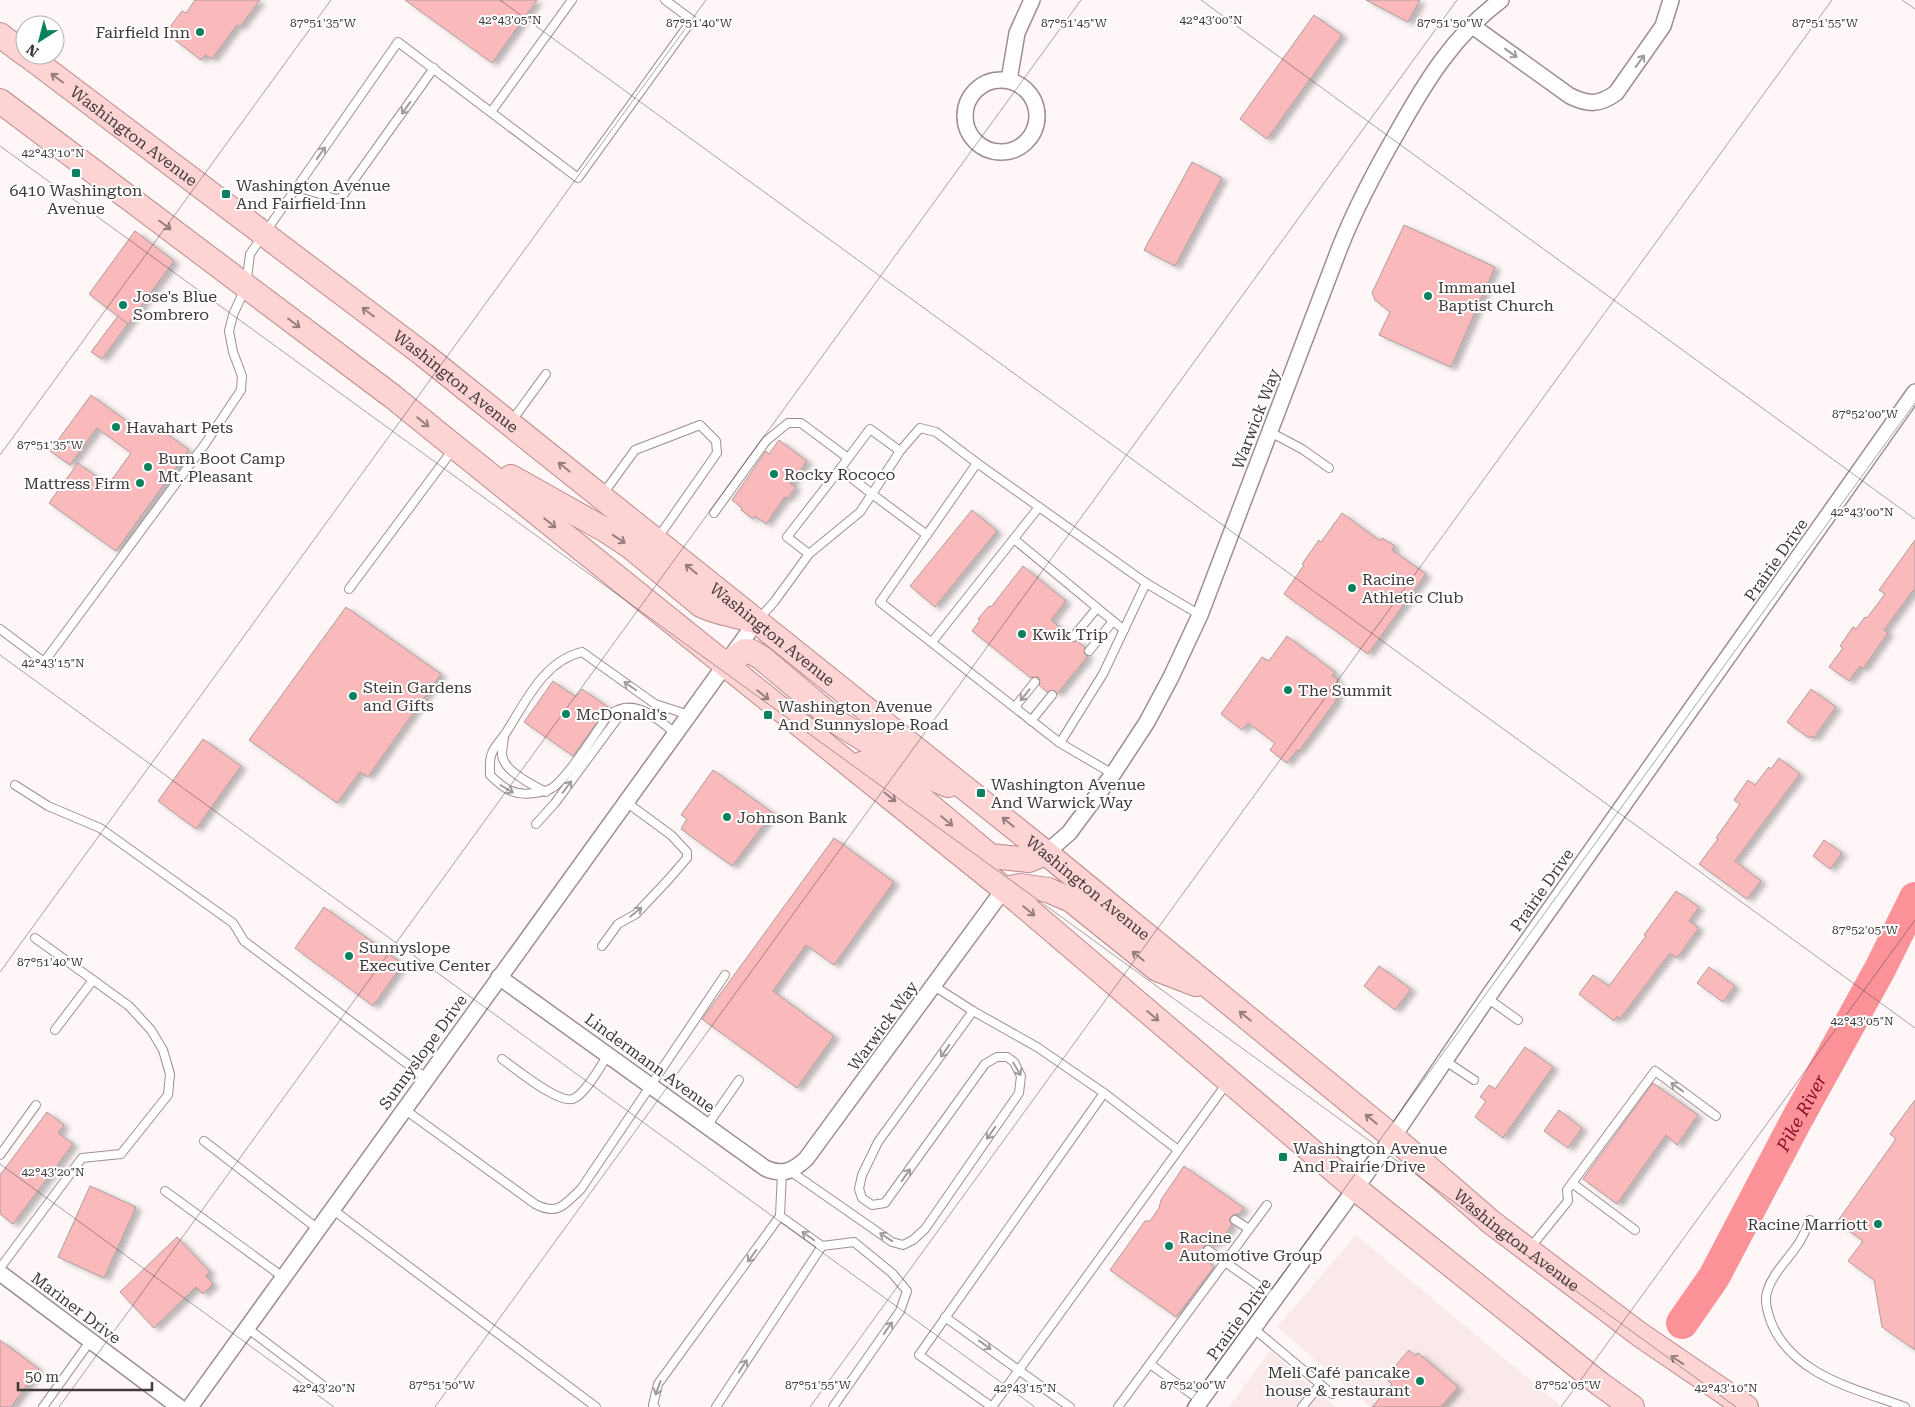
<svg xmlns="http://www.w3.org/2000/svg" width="1915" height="1407" viewBox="0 0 1915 1407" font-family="'Roboto Serif',serif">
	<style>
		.built { fill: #fae9e9 }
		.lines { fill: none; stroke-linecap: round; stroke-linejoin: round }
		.river { stroke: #fa9298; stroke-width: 32 }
		.building { fill: #fab9bb; stroke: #ad9b9c; filter: url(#shadow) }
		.service-casing { stroke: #9f8e8f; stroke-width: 10 }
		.minor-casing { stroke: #9f8e8f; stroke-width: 18 }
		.primary-casing { stroke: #bb8a8c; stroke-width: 26 }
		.service { stroke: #fff; stroke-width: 8 }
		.minor { stroke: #fff; stroke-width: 15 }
		.primary { stroke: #fdd3d4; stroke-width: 24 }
		.oneway { stroke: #a09c9c }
		.oneway2 { stroke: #967e7f }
		.ticks { fill: none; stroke: #413939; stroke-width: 1; stroke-opacity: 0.45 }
		.poi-dot { fill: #0c8160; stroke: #fff; stroke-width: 2 }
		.labels { text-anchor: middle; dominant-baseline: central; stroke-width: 4; stroke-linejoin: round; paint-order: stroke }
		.poi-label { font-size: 16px; fill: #413939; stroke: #fff; text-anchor: start }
		.street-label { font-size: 16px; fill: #413939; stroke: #fff }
		.water-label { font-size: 18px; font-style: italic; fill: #8c0d2b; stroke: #fff }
		.ticks-label { font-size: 12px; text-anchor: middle; fill: #413939; stroke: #fff; stroke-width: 4; stroke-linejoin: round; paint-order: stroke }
	</style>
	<defs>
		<filter id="shadow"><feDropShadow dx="5.5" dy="3" stdDeviation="2.5" flood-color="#0004"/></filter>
	</defs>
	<rect width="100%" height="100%" fill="#fff7f7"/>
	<g class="built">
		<path d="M1356,1235L1560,1405L1558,1407H1370L1277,1327Z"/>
		<path d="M1270,1351L1336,1407H1229Z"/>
	</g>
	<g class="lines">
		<path class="river" id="s1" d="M1682,1323L1714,1277L1796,1121L1880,969L1915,898"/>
	</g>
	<g class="building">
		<path d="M195,0H260L240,27L237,25L212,59L205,55L201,60L175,40L178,35L169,28L182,11L186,13Z"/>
		<path d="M405,0H537L492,63Z"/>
		<path d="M1366,0H1420L1408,22Z"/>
		<path d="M1314,15L1342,35L1267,139L1240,119Z"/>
		<path d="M1192,162L1222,178L1175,266L1144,250Z"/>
		<path d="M1404,225L1495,267L1451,367L1379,335L1390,312L1375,300L1372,293Z"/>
		<path d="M135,231L174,261L128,324L89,294Z"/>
		<path d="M118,316L128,324L102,359L91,352Z"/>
		<path d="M91,395L144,434L152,423L189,450L116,551L49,503L78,463L108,485L131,453L97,428L70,465L50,451Z"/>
		<path d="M779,440L807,461L790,484L796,487L787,499L785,497L766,524L755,516L753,519L741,510L742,508L732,500L766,451L769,454Z"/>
		<path d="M972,510L997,531L935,607L910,586Z"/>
		<path d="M1342,513L1380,541L1382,538L1395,546L1392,550L1426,574L1368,654L1284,594L1304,565L1302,564L1319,540L1321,542Z"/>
		<path d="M1915,540V588L1884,630L1888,633L1863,669L1860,666L1849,681L1829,667L1843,648L1840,646L1853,627L1856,629L1865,617L1867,618L1885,594L1879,590Z"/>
		<path d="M1023,566L1066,601L1051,620L1068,634V638L1070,642L1077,641L1085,647L1084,653L1088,656L1057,694L1053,690L1047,692L1039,685L1040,680L1038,677H1033L1031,678L972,631L980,620L978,619L989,606L991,607Z"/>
		<path d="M346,607L441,674L368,777L360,772L337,803L249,740Z"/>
		<path d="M1287,636L1335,672L1332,676L1338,680L1336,701L1299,751L1297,750L1287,763L1270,750L1275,743L1248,723L1242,730L1221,714L1262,657L1269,661Z"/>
		<path d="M553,681L576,697L582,689L608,707L573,756L524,722Z"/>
		<path d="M1811,689L1836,707L1814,738L1811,736L1809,738L1787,722Z"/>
		<path d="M203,739L241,766L196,829L158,801Z"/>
		<path d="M1779,758L1800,774L1735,861L1761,881L1747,899L1699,864L1718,839L1716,838L1740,804L1734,800L1748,780L1755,785L1769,767L1771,769Z"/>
		<path d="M713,770L773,813L732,866L681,829L687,819L681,815Z"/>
		<path d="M834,838L894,882L834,965L806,945L773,991L834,1036L797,1088L702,1019Z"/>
		<path d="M1824,840L1842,853L1830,869L1813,856Z"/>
		<path d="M1676,891L1699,907L1689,921L1699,928L1677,958L1670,953L1620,1019L1617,1016L1614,1021L1579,994L1593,975L1609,986L1646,936L1644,935Z"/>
		<path d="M324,907L403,964L373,1006L295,948Z"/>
		<path d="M1379,966L1411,989L1395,1010L1364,986Z"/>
		<path d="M1709,967L1735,986L1723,1002L1697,983Z"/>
		<path d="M1525,1047L1553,1067L1503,1138L1475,1117L1486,1101L1480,1097L1489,1085L1495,1089Z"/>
		<path d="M1653,1083L1698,1115L1677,1145L1666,1135L1617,1204L1583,1179Z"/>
		<path d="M1915,1100V1350L1882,1327L1874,1280L1848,1261L1863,1241L1837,1222L1896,1139L1890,1134Z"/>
		<path d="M1559,1110L1582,1128L1568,1148L1544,1131Z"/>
		<path d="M47,1112L64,1125L58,1133L73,1144L13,1224L0,1214V1175Z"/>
		<path d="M1184,1166L1244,1208L1238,1215L1235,1214L1231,1217L1229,1220L1232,1225L1220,1241L1211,1245H1206L1203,1247V1252L1205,1255L1203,1257L1214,1267L1176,1317L1110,1270L1145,1221H1150L1159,1208L1161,1200Z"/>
		<path d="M90,1186L136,1207L104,1278L58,1257Z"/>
		<path d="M177,1237L210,1272L206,1276L213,1284L203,1294L196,1287L154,1328L120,1292Z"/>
		<path d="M0,1340L39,1369L11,1407H0Z"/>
		<path d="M1409,1350L1415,1356L1418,1353L1458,1387L1441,1407H1372L1392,1384L1385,1378Z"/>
	</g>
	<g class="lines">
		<defs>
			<g id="service">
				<path d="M434,68L341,198L336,199L297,187L398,42L578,178L692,20L665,0"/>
				<path d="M491,112L572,0"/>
				<path d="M511,422L546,374"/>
				<path d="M1270,432L1302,449L1329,468"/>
				<path d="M840,469L870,429L900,451"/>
				<path d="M603,494L635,450L700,425L716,441L717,453L657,539"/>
				<path d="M714,513L766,441L788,423H801L848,458"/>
				<path d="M927,535L872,494L900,451L920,428L936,432L977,463"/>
				<path d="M1014,539L1124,630"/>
				<path d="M349,589L454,448"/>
				<path d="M758,620L774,602L809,554L860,512L872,494L840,469L787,537L809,554"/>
				<path d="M0,629L44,662L205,444L241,390L242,376L233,352L229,331L233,315L246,286L250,254L297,187"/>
				<path d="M1073,637L1097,608"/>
				<path d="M932,642L1039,507"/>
				<path d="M1089,651L1113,621"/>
				<path d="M1015,707L1035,682"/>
				<path d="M1031,721L1052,695"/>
				<path d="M675,733C655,717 631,694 606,718C595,734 566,780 552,788C546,792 540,792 534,793C514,796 504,789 490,775C490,768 489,759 492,753C495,745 503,738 507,731C526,701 544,661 582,652L655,704L689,715"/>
				<path d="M504,738C503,745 500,755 504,761C509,773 534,786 546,792"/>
				<path d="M1060,743L880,602L977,463L1146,583"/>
				<path d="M1113,774L1060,743L1103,674L1146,583L1200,615"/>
				<path d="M15,785L48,806L100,828L233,923L244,941L426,1078"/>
				<path d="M536,824L555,803L625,708"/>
				<path d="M602,946L618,924L636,914L668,880L687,858V852L671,835L626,802"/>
				<path d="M934,986L973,1011L1037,1047L1104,1093"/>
				<path d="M1487,998L1518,1020"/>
				<path d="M55,1030L93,980"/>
				<path d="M502,1059C515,1068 561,1107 575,1098C587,1091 600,1067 608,1055"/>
				<path d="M1444,1060L1474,1080"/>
				<path d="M404,1109L535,1204C558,1216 564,1205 581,1189L725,975"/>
				<path d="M707,1126L739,1080"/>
				<path d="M204,1141L318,1229"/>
				<path d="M0,1155L36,1105"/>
				<path d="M790,1171L892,1242L903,1245L913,1240L925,1229L1019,1093L1021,1076L1014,1062L1007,1057H997L985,1064L885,1203L872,1205L862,1198L859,1189L862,1175L878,1142L973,1011"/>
				<path d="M1572,1183L1635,1230"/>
				<path d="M165,1191L283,1277"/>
				<path d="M332,1209L596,1407"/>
				<path d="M780,1216L822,1246L854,1242L892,1273L907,1291L900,1311L833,1407"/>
				<path d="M1235,1220L1249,1229"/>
				<path d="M1810,1220C1806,1229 1802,1240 1796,1247C1786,1262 1772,1274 1767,1292C1764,1302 1768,1313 1771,1322C1792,1375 1856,1389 1905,1407"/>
				<path d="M1530,1248L1568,1201L1567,1190L1655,1071L1716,1116"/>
				<path d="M1208,1250L1276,1298"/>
				<path d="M0,1268L82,1158L121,1154L168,1095L170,1074L163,1050L151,1030L129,1006L35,938"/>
				<path d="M945,1317L1070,1407"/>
				<path d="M247,1328L325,1387"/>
				<path d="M1253,1328L1332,1394"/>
				<path d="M1150,1364L1200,1400"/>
				<path d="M43,1407L91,1340"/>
				<path d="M655,1407L653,1405L658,1384L780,1216L782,1172"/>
				<path d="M716,1407L822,1246"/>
				<path d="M992,1407L919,1355L1104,1093L1178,1150"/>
				<path d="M992,1407L1227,1083"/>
				<path d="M1118,1407L1267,1205"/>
				<path d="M1302,1407L1320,1385"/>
			</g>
			<g id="minor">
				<path d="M1471,25L1570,96C1589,105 1599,105 1616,93L1663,26L1671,0"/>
				<path d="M1009,80L1017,33L1032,0"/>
				<circle cx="1001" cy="116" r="36"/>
				<path d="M1046,853L1069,833L1113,774L1147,722L1171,677L1200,615L1340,247C1356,207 1376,169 1398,131C1426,81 1454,35 1501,0"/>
				<path d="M499,977L765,1168C782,1176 793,1171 806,1159L1004,889"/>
				<path d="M0,1273L179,1407"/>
				<path d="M190,1407L756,622"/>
				<path d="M1196,1407L1393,1137L1490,994L1915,392"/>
			</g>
			<g id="primary">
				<path d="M0,35L25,54"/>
				<path id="s2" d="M27,55L424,355L1046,853L1393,1137L1491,1222L1639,1334L1746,1407"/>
				<path d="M0,101L392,396L455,447L1004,889L1356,1189L1600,1384L1632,1407"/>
				<path d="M511,477L607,531L631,547L701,605C717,613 733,614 750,620"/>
				<path d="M726,664L745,651L752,652L762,658L840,724L915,771L948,785"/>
				<path d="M861,764H871L904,784L990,856L1029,860L1046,853"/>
				<path d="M1004,889L1020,886L1048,890L1071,900L1157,969L1196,984"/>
			</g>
		</defs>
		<use href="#service" class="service-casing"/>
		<use href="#minor" class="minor-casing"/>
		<use href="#primary" class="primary-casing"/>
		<use href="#service" class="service"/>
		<use href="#minor" class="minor"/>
		<use href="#primary" class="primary"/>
	</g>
	<defs><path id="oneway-shaft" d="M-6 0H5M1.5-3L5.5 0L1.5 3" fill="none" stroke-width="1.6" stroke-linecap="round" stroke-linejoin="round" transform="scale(1.25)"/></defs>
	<g class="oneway">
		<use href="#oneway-shaft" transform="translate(1511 53) rotate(36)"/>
		<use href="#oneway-shaft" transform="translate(1640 61) rotate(-54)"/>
		<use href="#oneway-shaft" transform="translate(406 108) rotate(125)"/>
		<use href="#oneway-shaft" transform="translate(321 153) rotate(-55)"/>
		<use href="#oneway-shaft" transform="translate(630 686) rotate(-145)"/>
		<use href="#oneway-shaft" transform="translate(1025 695) rotate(129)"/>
		<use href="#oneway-shaft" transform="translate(567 787) rotate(-53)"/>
		<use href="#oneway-shaft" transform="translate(507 789) rotate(31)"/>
		<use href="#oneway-shaft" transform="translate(636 912) rotate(-39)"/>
		<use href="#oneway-shaft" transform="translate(945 1051) rotate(126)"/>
		<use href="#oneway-shaft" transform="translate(1017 1069) rotate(59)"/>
		<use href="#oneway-shaft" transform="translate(1677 1087) rotate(-144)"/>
		<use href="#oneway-shaft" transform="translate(991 1133) rotate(125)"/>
		<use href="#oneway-shaft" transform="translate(906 1175) rotate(-55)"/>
		<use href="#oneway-shaft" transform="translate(808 1236) rotate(-145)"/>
		<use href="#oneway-shaft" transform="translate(886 1237) rotate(-147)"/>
		<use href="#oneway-shaft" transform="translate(752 1256) rotate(126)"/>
		<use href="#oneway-shaft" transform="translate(888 1328) rotate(-55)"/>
		<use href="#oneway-shaft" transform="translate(985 1345) rotate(36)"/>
		<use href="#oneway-shaft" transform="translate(743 1366) rotate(-57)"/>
		<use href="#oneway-shaft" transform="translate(658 1388) rotate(110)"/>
	</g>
	<g class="oneway2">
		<use href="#oneway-shaft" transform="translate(57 78) rotate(-143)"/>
		<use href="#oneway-shaft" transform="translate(165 225) rotate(37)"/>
		<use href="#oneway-shaft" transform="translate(368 312) rotate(-143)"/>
		<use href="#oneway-shaft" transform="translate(294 323) rotate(37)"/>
		<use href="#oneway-shaft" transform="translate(423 422) rotate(39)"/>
		<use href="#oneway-shaft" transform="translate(564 467) rotate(-141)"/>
		<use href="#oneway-shaft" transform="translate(550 523) rotate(39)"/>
		<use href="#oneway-shaft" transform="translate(619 539) rotate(33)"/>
		<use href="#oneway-shaft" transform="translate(691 569) rotate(-141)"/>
		<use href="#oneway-shaft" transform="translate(763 695) rotate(39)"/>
		<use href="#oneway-shaft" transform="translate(890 797) rotate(39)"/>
		<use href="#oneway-shaft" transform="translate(947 821) rotate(40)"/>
		<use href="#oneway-shaft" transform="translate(1008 822) rotate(-141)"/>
		<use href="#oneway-shaft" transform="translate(1029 911) rotate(40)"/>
		<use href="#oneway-shaft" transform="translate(1138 956) rotate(-141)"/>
		<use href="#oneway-shaft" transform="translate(1153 1016) rotate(40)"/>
		<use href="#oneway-shaft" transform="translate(1245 1016) rotate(-141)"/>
		<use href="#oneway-shaft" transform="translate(1371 1119) rotate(-141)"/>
		<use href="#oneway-shaft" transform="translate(1677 1360) rotate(-146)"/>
	</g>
	<path class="ticks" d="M500,0L1915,1028M1201,0L1915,519M1902,0L1915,9M0,146L1736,1407M0,455L331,0M0,655L1035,1407M0,972L706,0M0,1164L334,1407M59,1407L1081,0M435,1407L1457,0M810,1407L1832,0M1186,1407L1915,403M1561,1407L1915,920"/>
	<g class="poi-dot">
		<circle cx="200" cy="32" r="5"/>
		<rect x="71" y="168" width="10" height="10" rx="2.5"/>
		<rect x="221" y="189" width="10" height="10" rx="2.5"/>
		<circle cx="1428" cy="296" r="5"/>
		<circle cx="123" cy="305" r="5"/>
		<circle cx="116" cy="427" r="5"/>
		<circle cx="148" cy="467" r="5"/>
		<circle cx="774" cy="474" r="5"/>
		<circle cx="140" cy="483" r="5"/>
		<circle cx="1352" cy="588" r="5"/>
		<circle cx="1022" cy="634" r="5"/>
		<circle cx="1288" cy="690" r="5"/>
		<circle cx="353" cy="696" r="5"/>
		<circle cx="566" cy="714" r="5"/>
		<rect x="763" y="710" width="10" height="10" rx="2.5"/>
		<rect x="976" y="788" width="10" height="10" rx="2.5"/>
		<circle cx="727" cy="817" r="5"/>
		<circle cx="349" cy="956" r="5"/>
		<rect x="1278" y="1152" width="10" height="10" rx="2.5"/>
		<circle cx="1878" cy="1224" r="5"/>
		<circle cx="1169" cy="1246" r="5"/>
		<circle cx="1420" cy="1381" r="5"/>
	</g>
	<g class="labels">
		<g class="poi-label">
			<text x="190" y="32" text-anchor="end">Fairfield Inn</text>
			<text x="236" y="185">Washington Avenue<tspan x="236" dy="18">And Fairfield Inn</tspan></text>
			<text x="76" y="190" text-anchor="middle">6410 Washington<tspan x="76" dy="18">Avenue</tspan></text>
			<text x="1438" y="287">Immanuel<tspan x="1438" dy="18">Baptist Church</tspan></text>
			<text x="133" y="296">Jose's Blue<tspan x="133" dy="18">Sombrero</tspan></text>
			<text x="126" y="427">Havahart Pets</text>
			<text x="158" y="458">Burn Boot Camp<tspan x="158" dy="18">Mt. Pleasant</tspan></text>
			<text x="784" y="474">Rocky Rococo</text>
			<text x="130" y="483" text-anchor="end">Mattress Firm</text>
			<text x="1362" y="579">Racine<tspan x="1362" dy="18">Athletic Club</tspan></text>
			<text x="1032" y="634">Kwik Trip</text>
			<text x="363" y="687">Stein Gardens<tspan x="363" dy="18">and Gifts</tspan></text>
			<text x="1298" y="690">The Summit</text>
			<text x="778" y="706">Washington Avenue<tspan x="778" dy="18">And Sunnyslope Road</tspan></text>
			<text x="576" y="714">McDonald's</text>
			<text x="991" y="784">Washington Avenue<tspan x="991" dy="18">And Warwick Way</tspan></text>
			<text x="737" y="817">Johnson Bank</text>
			<text x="359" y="947">Sunnyslope<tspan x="359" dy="18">Executive Center</tspan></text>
			<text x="1293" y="1148">Washington Avenue<tspan x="1293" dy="18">And Prairie Drive</tspan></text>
			<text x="1868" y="1224" text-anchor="end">Racine Marriott</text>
			<text x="1179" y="1237">Racine<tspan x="1179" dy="18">Automotive Group</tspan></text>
			<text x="1410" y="1372" text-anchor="end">Meli Café pancake<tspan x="1410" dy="18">house &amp; restaurant</tspan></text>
		</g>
		<g class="street-label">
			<text stroke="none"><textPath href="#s2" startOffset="134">Washington Avenue</textPath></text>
			<text stroke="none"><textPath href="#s2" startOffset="539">Washington Avenue</textPath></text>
			<text transform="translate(1256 419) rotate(-69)">Warwick Way</text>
			<text transform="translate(1776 560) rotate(-55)">Prairie Drive</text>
			<text stroke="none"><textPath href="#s2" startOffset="944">Washington Avenue</textPath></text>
			<text stroke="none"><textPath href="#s2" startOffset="1349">Washington Avenue</textPath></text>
			<text transform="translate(1542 890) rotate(-55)">Prairie Drive</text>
			<text transform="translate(883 1026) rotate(-54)">Warwick Way</text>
			<text transform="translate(423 1052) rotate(-54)">Sunnyslope Drive</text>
			<text transform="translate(650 1063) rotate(36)">Lindermann Avenue</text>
			<text stroke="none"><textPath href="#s2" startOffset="1904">Washington Avenue</textPath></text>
			<text transform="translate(76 1308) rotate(37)">Mariner Drive</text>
			<text transform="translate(1239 1319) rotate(-54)">Prairie Drive</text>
		</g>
		<g class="water-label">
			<text stroke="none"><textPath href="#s1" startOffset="242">Pike River</textPath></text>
		</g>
	</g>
	<g class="ticks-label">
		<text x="510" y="24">42°43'05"N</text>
		<text x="1211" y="24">42°43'00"N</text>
		<text x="699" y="27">87°51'40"W</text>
		<text x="1450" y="27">87°51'50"W</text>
		<text x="1825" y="27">87°51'55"W</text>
		<text x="323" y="27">87°51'35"W</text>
		<text x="1074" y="27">87°51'45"W</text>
		<text x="53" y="157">42°43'10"N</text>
		<text x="1865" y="418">87°52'00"W</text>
		<text x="50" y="449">87°51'35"W</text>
		<text x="1862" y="516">42°43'00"N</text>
		<text x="53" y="667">42°43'15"N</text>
		<text x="1865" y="934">87°52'05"W</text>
		<text x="50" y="966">87°51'40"W</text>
		<text x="1862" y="1025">42°43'05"N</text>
		<text x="53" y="1176">42°43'20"N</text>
		<text x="442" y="1389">87°51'50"W</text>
		<text x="818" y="1389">87°51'55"W</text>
		<text x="1193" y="1389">87°52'00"W</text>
		<text x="1568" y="1389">87°52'05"W</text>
		<text x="324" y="1392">42°43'20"N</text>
		<text x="1025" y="1392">42°43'15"N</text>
		<text x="1726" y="1392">42°43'10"N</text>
	</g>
	<g transform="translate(40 40) rotate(216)"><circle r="24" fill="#ffffff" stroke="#b3b0b0"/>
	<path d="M0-4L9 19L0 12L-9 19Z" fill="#0c8160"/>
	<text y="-8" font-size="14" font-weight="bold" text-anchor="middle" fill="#413939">N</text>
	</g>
	<path d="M18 1382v8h134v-8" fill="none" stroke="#413939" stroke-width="2.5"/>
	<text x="25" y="1382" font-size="15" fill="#413939" stroke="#ffffff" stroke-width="4" paint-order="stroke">50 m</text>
</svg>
